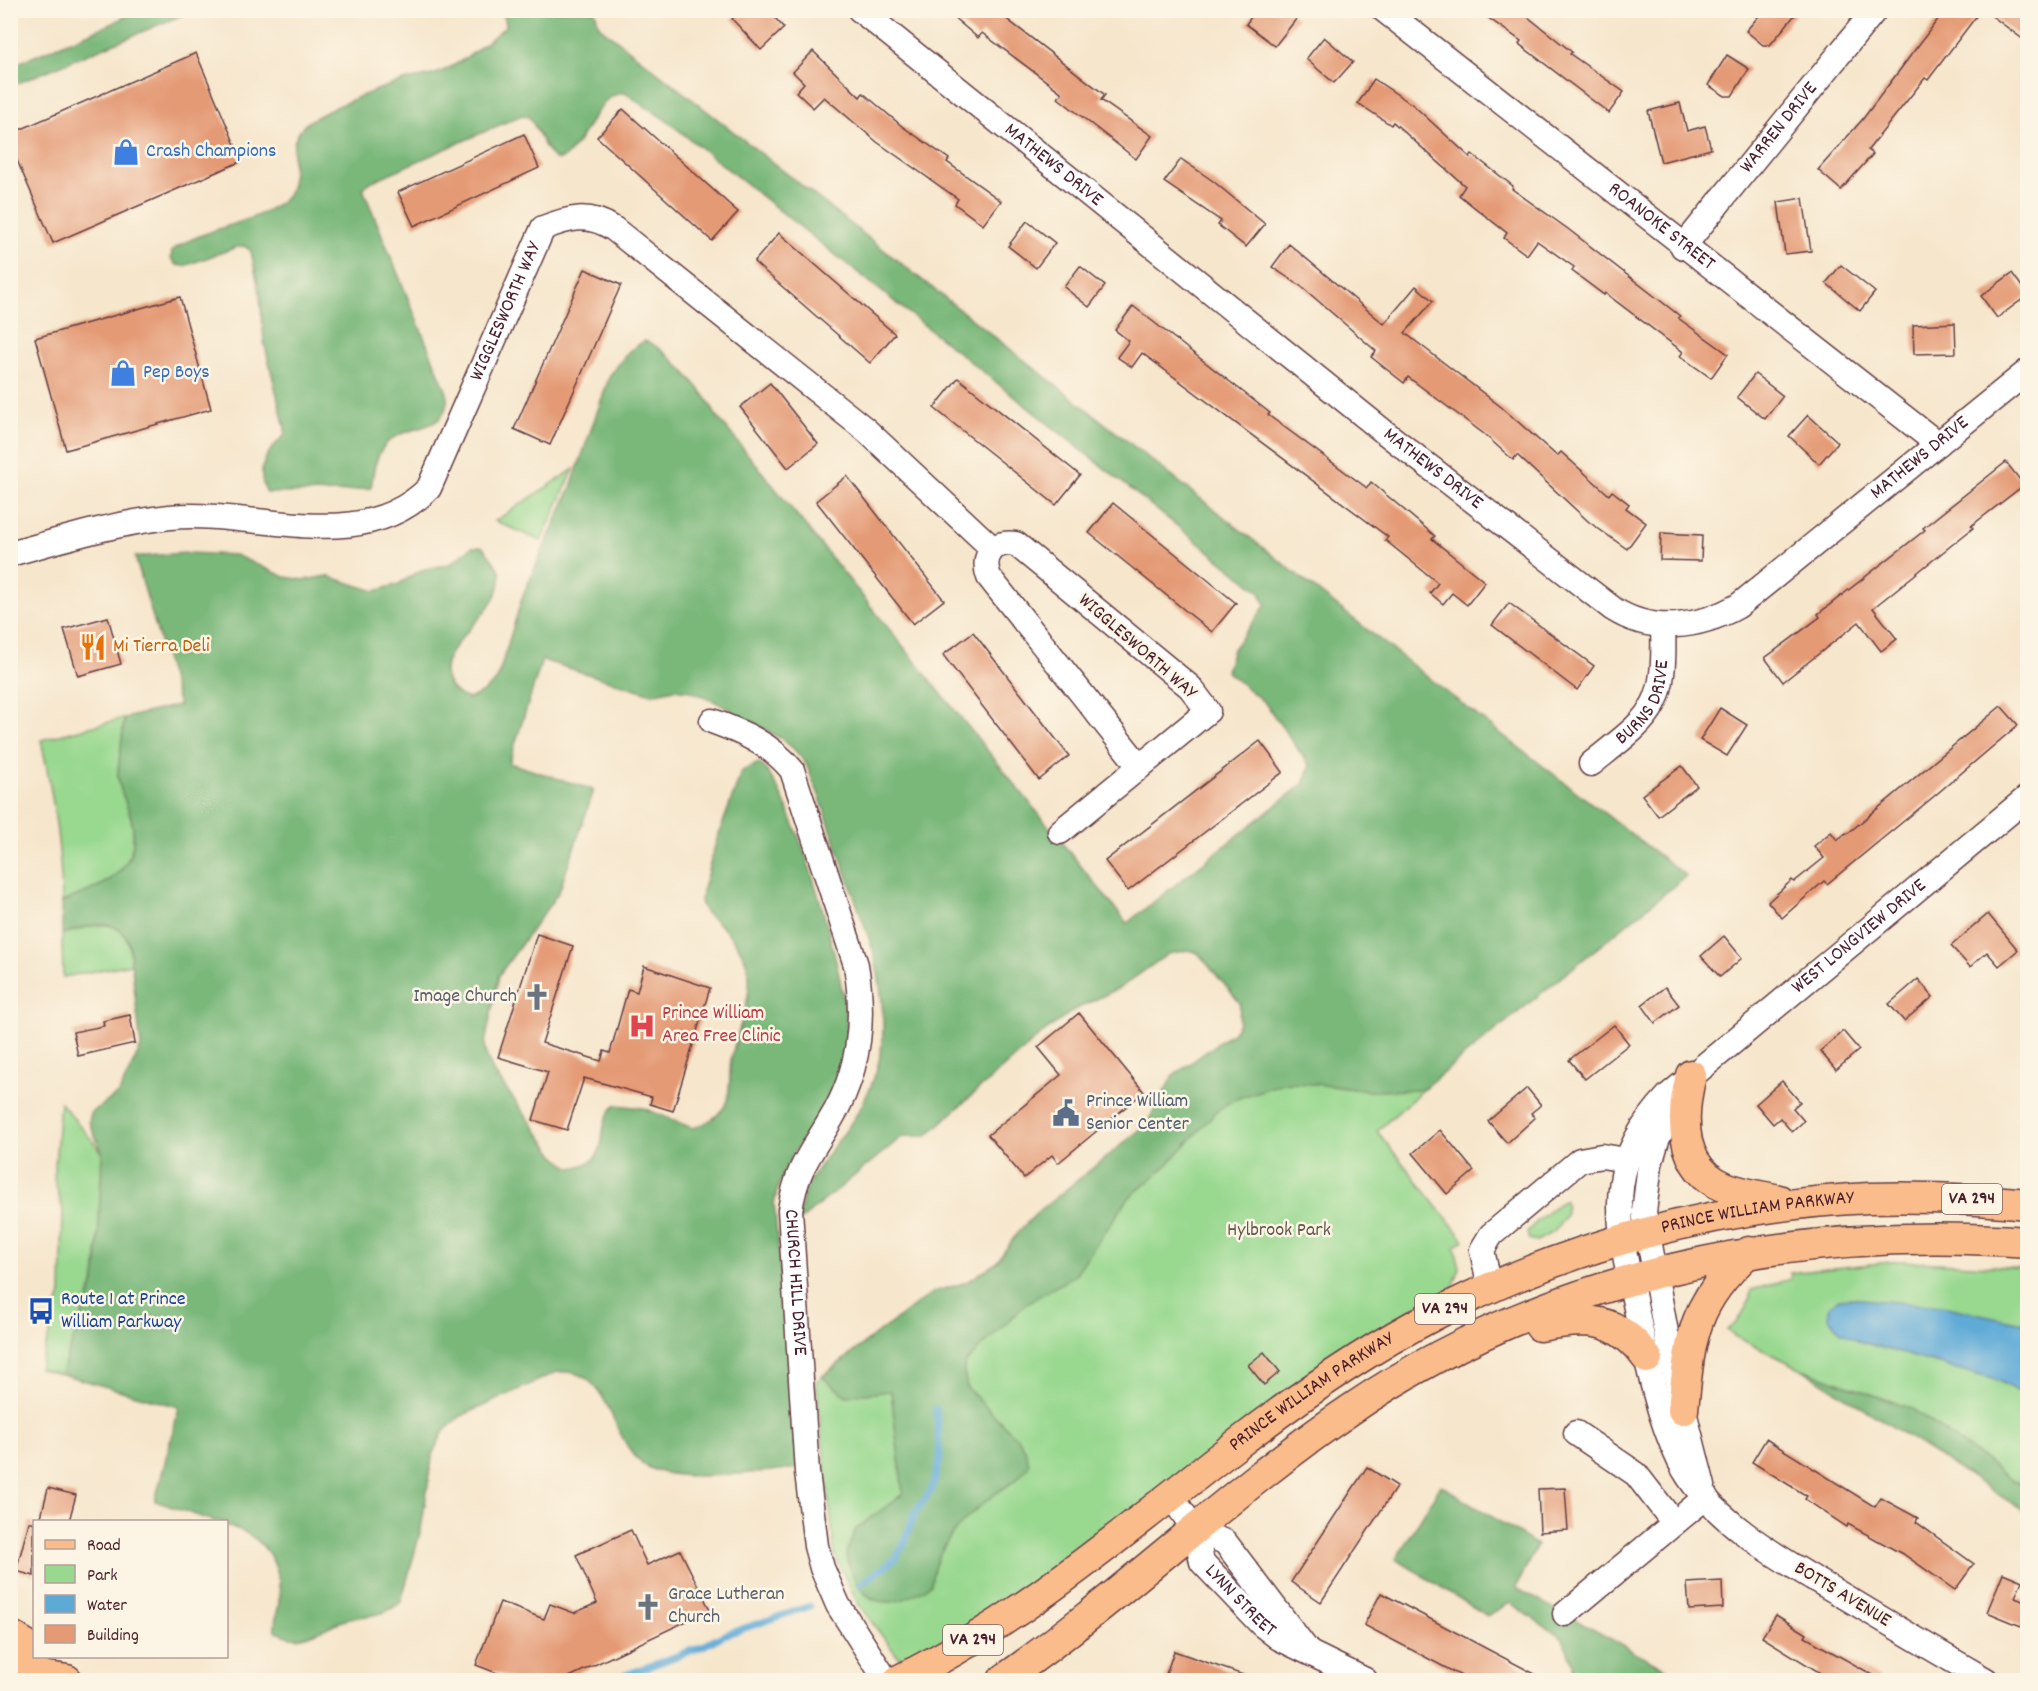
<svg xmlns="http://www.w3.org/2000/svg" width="2038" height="1691" viewBox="0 0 2038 1691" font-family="Dekko,sans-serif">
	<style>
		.green { fill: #98d88f; stroke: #717c5d; stroke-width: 1.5 }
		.forest { fill: #7ab87a; stroke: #626c52; stroke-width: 1.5 }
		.water { fill: #5eaad7; stroke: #546481; stroke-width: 1.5 }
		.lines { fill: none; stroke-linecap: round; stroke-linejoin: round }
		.stream { stroke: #5eaad7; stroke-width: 7 }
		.building { fill: #e49a75 }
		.minor-casing { stroke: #643d43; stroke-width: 27 }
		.major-casing { stroke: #643d43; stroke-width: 33 }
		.minor { stroke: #fff; stroke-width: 24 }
		.major { stroke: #fabc8b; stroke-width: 30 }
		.labels { text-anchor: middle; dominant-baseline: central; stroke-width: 5; stroke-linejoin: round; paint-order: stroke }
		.shield { fill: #fcf5e5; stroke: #7f5f63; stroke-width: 1.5 }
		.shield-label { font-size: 18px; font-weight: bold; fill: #4a1f2b }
		.street-label { font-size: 20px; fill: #4a1f2b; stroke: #fcf5e5 }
		.shop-label { font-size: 20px; fill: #366cbe; stroke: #fcf5e5; text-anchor: start }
		.food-label { font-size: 20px; fill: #c56008; stroke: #fcf5e5; text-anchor: start }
		.worship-label { font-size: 20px; fill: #5b616d; stroke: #fcf5e5; text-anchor: end }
		.health-label { font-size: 20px; fill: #be3a42; stroke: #fcf5e5; text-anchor: start }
		.service-label { font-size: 20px; fill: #4e5e75; stroke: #fcf5e5; text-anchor: start }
		.park-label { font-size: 20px; fill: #615649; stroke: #fcf5e5 }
		.transit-label { font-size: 20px; fill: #164399; stroke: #fcf5e5; text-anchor: start }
	</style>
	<rect width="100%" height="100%" fill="#fcf5e5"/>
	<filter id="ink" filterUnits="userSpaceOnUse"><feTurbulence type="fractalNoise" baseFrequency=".0167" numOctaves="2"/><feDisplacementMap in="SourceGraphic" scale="12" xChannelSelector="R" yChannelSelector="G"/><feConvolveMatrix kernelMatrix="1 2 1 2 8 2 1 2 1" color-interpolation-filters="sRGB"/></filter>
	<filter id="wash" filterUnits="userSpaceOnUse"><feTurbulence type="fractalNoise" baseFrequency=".008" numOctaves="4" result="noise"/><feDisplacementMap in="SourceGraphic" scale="24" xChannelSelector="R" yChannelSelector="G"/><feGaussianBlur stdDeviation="1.35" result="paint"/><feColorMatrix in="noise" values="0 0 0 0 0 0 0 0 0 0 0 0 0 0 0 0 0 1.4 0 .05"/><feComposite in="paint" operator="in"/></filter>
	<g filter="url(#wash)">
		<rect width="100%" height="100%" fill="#f6e6cc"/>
		<g class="green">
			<path d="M574,469L541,541L495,521Z"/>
			<path d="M124,718C124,734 117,766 118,778C120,792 129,807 132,822C142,872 101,887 62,902C61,847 53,794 41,740Z"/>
			<path d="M102,923C127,927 130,942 132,964L63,977L62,934Z"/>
			<path d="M1250,1074L1433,1081L1377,1131L1464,1240L1455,1247L1460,1268L1454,1285L1449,1291L1394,1320L1334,1361L1018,1598L908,1660L898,1657L859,1605L835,1557L816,1381L883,1329L987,1339L1068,1265L1098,1202Z"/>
			<path d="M60,1102L102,1152V1191L95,1279L61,1374L39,1369L61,1294L63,1210L54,1179Z"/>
			<path d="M1565,1200L1566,1215L1555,1231L1537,1241L1529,1239L1527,1233C1529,1227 1560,1201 1565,1200Z"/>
			<path d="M1900,1261L2027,1268V1486L2016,1482L1912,1409L1802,1369L1734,1336L1727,1330C1740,1319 1749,1308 1751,1290L1791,1279L1790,1273Z"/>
		</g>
		<g class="forest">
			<path d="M137,10L192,11L11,86V66L113,23Z"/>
			<path d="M500,11H595L599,26L623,45L1444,690L1686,876L1422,1090L1368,1091L1317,1084L1284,1083L1233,1100L1217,1111L1167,1165L1128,1199L1074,1276L1027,1303L966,1362L964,1371L967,1388L1018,1439L1025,1449L1029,1464C1022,1477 1010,1484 998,1492C967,1515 935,1544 931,1584C889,1615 857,1607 846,1553L856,1529L903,1494L891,1391L846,1396L822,1377L883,1329L934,1292L967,1282L996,1263L1019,1231L1038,1212L1146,1125L1173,1076L1233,1032L1239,1023L1240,1003L1198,953L1188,950L1168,954L1121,987L1074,1010L1039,1036L926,1136H903L798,1222C801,1211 802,1196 807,1186C818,1165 836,1145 849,1126C890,1066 889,1018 873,950L819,795L806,764L794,749L780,738L716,702L691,691L674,689L652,694L542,660L509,763L594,790L559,892L499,975L485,1043V1052L493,1071L557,1158L571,1168C619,1161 590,1126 616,1105L643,1108L692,1128C705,1125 723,1114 727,1101C731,1088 729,1073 731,1060C736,1033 756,992 747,965C743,951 732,937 722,927C713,917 702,915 700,900L716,842L742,771L759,763C794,788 856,1006 847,1049C835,1107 784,1147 774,1204L800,1468C762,1471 683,1484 650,1468C607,1446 615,1366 557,1372L461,1416L444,1431L433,1453L421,1529L401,1602C383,1618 367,1614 345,1620C321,1627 301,1649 275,1630C274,1619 278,1612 279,1602C283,1565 265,1535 227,1526L226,1522L213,1521L155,1501L179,1407L61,1374L95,1279L97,1263L102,1152L89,1122L91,1113L119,1093L141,1047L129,942C114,914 87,927 62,934V902C101,887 142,872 132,822C129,807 120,792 118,778C117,766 124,734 124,718L179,705L135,557L186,553L235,555L285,577L305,580L327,576L375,591L399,584L421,570L450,564L472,547H483L500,570C508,615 424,648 450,686C455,693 460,697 469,699L483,692L497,680L523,595L571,487L610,375L629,351L644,341C664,345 708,395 715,414L1127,923L1303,784L1310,766L1265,703L1226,671L1233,649L1266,605L1259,591L667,121L625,93C598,90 586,143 562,159H555C542,148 539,130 529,117L522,115L368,183L363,189L447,393C450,436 408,421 386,444C375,456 373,473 371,488L339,492L267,493C254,469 267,451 285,435V428L264,342L260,295L251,251L244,246L237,247L184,266L176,265L171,258L172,251C203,227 258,224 284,199C305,179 278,141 310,121C338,104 372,91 403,81C414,78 427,77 438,73C463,63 486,43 506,26L505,18Z"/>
			<path d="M1802,1369L1912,1409L2016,1482L2027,1486V1513Z"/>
			<path d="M1441,1485L1537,1545L1516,1588L1687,1680H1573V1664L1563,1639L1510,1603L1487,1616L1396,1559Z"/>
		</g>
		<path class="water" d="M1850,1298L1942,1306L2027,1324V1389L2016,1391L1999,1381L1858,1341L1841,1332L1828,1317L1830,1305L1839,1299Z"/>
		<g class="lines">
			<g class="stream">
				<path d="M861,1584L896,1558L903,1546L915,1513L932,1489L940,1459L936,1409"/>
				<path d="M613,1680L703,1646L724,1635L810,1606"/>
			</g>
		</g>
		<g id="blocks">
			<g class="building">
				<path d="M741,10H768L784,28L761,50L732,19Z"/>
				<path d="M945,10H995L1105,95L1101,100L1152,136L1136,159L1058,98L1062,93L982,33L978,38Z"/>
				<path d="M1256,10H1287L1297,18L1275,46L1246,24Z"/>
				<path d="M1477,10H1519L1572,52L1570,54L1624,92L1609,113L1519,44L1521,41Z"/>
				<path d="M1764,10H1799L1770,45H1763L1746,31Z"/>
				<path d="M1945,10H1981L1928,80L1925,78L1868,150L1873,154L1841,190L1818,170L1862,120Z"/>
				<path d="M1984,10H2028V43Z"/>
				<path d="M1324,37L1353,62L1334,83L1306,59Z"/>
				<path d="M813,51L860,97L863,93L903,127L949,159L947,162L1001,201L983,225L955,204L958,199L877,142L824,97L813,108L796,92L804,83L793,72Z"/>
				<path d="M196,53L242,161L53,243L10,144V134Z"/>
				<path d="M1727,55L1749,69L1732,96H1725L1708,85Z"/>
				<path d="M1374,79L1413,105L1470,157L1472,154L1513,186L1512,189L1568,229L1680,316L1678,318L1728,354L1711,378L1680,356L1683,352L1605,293L1604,295L1572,271L1574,267L1537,241L1527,255L1504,238L1507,233L1459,195L1465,186L1393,122L1391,125L1358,103Z"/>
				<path d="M1680,103L1687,131L1705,126L1711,149L1661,162L1648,111Z"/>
				<path d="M623,109L738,212L712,241L597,137Z"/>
				<path d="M524,134L539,168L414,226L398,192Z"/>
				<path d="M1181,159L1213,181L1265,224L1246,247L1218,225L1221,221L1164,182Z"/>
				<path d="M1803,198L1811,251L1785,254L1778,202Z"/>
				<path d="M1027,221L1055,243L1036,268L1008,246Z"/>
				<path d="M779,233L895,334L870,363L754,262Z"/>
				<path d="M1289,244L1384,324L1416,286L1433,301L1405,333L1500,406L1557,456L1561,452L1609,495L1612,491L1629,504L1626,508L1646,523L1627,549L1589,522L1517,455L1513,460L1484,434L1408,377L1404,383L1371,357L1376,351L1302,287L1272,267Z"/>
				<path d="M1841,265L1875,292L1860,311L1826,283Z"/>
				<path d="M1080,266L1105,286L1089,307L1064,287Z"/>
				<path d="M585,269L621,285L550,445L514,429Z"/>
				<path d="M2012,273L2028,295L1997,318L1981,296Z"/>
				<path d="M180,297L211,409L66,450L35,338Z"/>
				<path d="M1133,306L1270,413L1268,415L1367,488L1371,482L1435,536L1432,539L1485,582L1467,605L1452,593L1443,604L1430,593L1438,583L1385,540L1388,537L1142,353L1132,367L1117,357L1129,341L1115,330Z"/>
				<path d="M1955,323L1956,353L1914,354L1913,325Z"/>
				<path d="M1755,374L1783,396L1765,419L1737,397Z"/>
				<path d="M958,378L1080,475L1056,505L934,408Z"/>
				<path d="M770,383L818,444L788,468L740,407Z"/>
				<path d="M1808,415L1838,442L1819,464L1789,436Z"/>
				<path d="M2006,462L2024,485L1971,526L1973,528L1873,608L1897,639L1881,651L1859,622L1783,682L1765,658L1820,617L1818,614L1925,530L1923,528Z"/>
				<path d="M847,476L944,600L913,624L816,501Z"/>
				<path d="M1113,503L1236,603L1212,632L1089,533Z"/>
				<path d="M1661,533L1702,535L1701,561L1660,560Z"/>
				<path d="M1509,603L1594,666L1577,690L1492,625Z"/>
				<path d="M108,617L121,664L78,676L64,629Z"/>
				<path d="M973,632L1069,756L1039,780L943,655Z"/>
				<path d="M2001,706L2018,725L1932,798L1827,884L1824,881L1782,918L1768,902L1792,880L1794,882L1824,858L1814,846L1831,832L1837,840L1846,833L1847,834Z"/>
				<path d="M1720,708L1747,725L1727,756L1700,740Z"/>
				<path d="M1260,741L1283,772L1128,891L1105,861Z"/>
				<path d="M1682,766L1697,786L1658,816L1642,795Z"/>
				<path d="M1988,914L2018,950L1999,966L1987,952L1970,967L1951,946Z"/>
				<path d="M537,934L573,946L542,1043L601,1061L604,1051L610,1053L628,989L637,992L644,966L710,988L673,1111L650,1104L652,1097L584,1078L567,1130L533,1120L548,1072L498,1057Z"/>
				<path d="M1724,936L1742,958L1720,977L1701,956Z"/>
				<path d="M1918,979L1933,997L1904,1021L1889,1004Z"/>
				<path d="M1665,987L1679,1005L1655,1023L1642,1005Z"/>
				<path d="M1079,1013L1144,1092L1058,1163L1052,1155L1024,1178L988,1135L1061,1075L1038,1047Z"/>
				<path d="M130,1015L135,1043L78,1056L73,1032L104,1026L103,1021Z"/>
				<path d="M1614,1025L1629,1044L1585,1079L1569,1060Z"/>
				<path d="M1843,1031L1859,1050L1836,1070L1820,1051Z"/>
				<path d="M1782,1081L1800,1102L1793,1108L1804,1121L1792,1132L1780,1118L1773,1124L1756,1104Z"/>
				<path d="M1527,1088L1541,1105L1531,1113L1535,1118L1507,1143L1488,1121Z"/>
				<path d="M1440,1130L1474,1171L1447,1194L1413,1153Z"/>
				<path d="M1264,1352L1280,1372L1264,1385L1248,1365Z"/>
				<path d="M1766,1439L1875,1507L1881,1498L1918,1518L1916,1522L1974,1564L1955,1590L1906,1556L1848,1524L1847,1527L1805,1499L1807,1496L1752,1462Z"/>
				<path d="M1367,1467L1397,1486L1321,1602L1291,1582Z"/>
				<path d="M48,1488L76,1495L69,1521H40Z"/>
				<path d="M1565,1488L1568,1530L1540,1532L1538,1489Z"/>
				<path d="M29,1522H34V1576L16,1571Z"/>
				<path d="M631,1530L647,1565L680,1550L710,1610L563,1680H515L476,1665L500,1602L544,1619L550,1604L574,1613L597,1603L576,1555Z"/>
				<path d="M2003,1573L2022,1581L2015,1597L2028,1602V1611L2021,1626L1987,1612Z"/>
				<path d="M1722,1581L1723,1608L1689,1610L1687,1583Z"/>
				<path d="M1381,1593L1546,1680H1469L1364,1625Z"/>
				<path d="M1776,1615L1807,1634L1805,1637L1882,1680H1815L1819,1672L1762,1637Z"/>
				<path d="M1174,1651L1252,1678V1680H1164Z"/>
			</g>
		</g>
	</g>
	<g filter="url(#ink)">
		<use href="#blocks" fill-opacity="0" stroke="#643d43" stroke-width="1.5"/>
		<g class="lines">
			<defs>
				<g id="minor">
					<path id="s1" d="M860,10L1383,431L1613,609C1652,634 1699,628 1738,606L2028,371"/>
					<path id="s2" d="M1384,10L1938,444"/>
					<path id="s3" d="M1683,247L1875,10"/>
					<path id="s4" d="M10,554C63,539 115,523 170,517C254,509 361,557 429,488L543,228C569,218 589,212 614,229L866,430L992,548"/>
					<path id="s5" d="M712,721C742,732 771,744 792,770L856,965C865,1020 860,1071 831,1119C810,1155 797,1167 790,1210L807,1472L816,1546L822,1568L838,1605L886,1680"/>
					<path id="s6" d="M1591,764C1653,714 1666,710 1663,626"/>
					<path d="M1060,832L1208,711L1190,687L1016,544C993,540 981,556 989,577L1140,767"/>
					<path d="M1676,1098L1657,1140L1650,1164L1644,1212L1671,1360L1703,1486"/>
					<path d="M1490,1288L1482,1250L1491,1235L1580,1160L1602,1156L1626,1160"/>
					<path d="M1576,1433L1636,1474L1674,1523"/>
					<path id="s7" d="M1171,1496L1195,1530L1202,1562L1261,1624L1279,1638L1365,1680"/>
					<path d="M1195,1530L1225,1542L1307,1650"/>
					<path d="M1565,1614L1706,1497"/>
					<path id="s8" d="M1986,1680C1943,1655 1900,1630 1857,1604C1799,1569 1709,1524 1679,1460C1653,1406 1644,1343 1631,1285C1614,1208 1610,1157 1668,1096L2028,797"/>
				</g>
				<g id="major">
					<path d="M1691,1075C1681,1115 1678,1168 1725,1187C1742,1194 1762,1196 1779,1200"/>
					<path d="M1540,1326C1586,1317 1617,1316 1647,1358"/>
					<path d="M1683,1410C1690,1338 1692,1303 1749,1252"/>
					<path d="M10,1635L34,1650"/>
					<path d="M10,1671L67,1680"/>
					<path id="s9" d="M899,1680C1024,1619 1126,1529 1236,1445C1297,1398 1363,1352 1432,1316C1565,1246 1719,1205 1869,1198C1922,1196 1975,1199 2028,1204"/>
					<path d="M1003,1680C1123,1596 1229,1492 1350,1410C1547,1275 1792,1224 2028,1242"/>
				</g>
			</defs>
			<use href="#minor" class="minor-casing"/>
			<use href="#major" class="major-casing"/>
			<use href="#minor" class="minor"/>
			<use href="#major" class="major"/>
		</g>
	</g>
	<defs>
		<symbol id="shop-bare" viewBox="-9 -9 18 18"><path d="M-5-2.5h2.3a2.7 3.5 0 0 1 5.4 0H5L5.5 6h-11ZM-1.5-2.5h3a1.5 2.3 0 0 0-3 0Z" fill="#3f7fe0" stroke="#fcf5e5" stroke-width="2.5" paint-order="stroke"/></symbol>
		<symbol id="restaurant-bare" viewBox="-9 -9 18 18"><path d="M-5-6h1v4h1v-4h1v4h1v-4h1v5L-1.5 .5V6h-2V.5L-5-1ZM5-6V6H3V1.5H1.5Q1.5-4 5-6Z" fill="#e8710a" stroke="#fcf5e5" stroke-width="2.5" paint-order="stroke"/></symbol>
		<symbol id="church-bare" viewBox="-9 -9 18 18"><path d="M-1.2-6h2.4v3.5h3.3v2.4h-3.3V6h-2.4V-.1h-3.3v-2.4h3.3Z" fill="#6b7280" stroke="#fcf5e5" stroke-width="2.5" paint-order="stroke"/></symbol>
		<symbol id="hospital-bare" viewBox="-9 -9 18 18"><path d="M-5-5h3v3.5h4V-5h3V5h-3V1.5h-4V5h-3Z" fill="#e0444e" stroke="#fcf5e5" stroke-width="2.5" paint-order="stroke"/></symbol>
		<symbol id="civic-bare" viewBox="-9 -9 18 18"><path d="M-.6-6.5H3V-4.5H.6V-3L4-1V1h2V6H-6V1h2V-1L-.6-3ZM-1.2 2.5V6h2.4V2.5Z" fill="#5c6f8a" stroke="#fcf5e5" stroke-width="2.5" paint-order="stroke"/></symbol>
		<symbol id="bus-bare" viewBox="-9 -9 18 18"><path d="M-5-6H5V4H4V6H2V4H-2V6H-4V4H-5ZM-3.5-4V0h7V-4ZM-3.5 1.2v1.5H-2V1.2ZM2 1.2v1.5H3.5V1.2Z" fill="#1a4fb4" stroke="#fcf5e5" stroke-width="2.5" paint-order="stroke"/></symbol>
	</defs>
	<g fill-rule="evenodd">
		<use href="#shop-bare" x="107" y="133" width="38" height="38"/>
		<use href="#shop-bare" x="104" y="354" width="38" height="38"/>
		<use href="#restaurant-bare" x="74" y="628" width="38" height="38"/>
		<use href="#church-bare" x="518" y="978" width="38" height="38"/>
		<use href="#hospital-bare" x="623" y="1007" width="38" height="38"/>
		<use href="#civic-bare" x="1047" y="1094" width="38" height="38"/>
		<use href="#bus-bare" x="22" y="1292" width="38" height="38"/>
		<use href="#church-bare" x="629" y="1588" width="38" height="38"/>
	</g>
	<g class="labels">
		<g class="shield">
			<rect x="1942" y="1184" width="60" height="30" rx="4.5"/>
			<rect x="1415" y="1294" width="60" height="30" rx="4.5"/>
			<rect x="943" y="1625" width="60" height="30" rx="4.5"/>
		</g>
		<g class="shield-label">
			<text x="1972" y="1199">VA 294</text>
			<text x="1445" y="1309">VA 294</text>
			<text x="973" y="1640">VA 294</text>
		</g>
		<g class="street-label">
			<text stroke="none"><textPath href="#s3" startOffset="153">WARREN DRIVE</textPath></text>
			<text stroke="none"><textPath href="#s1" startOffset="248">MATHEWS DRIVE</textPath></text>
			<text stroke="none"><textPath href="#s2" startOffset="352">ROANOKE STREET</textPath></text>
			<text stroke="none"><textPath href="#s4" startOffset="626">WIGGLESWORTH WAY</textPath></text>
			<text stroke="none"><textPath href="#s1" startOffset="1328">MATHEWS DRIVE</textPath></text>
			<text stroke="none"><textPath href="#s1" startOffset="734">MATHEWS DRIVE</textPath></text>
			<text transform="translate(1137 647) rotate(41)">WIGGLESWORTH WAY</text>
			<text stroke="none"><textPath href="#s6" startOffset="84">BURNS DRIVE</textPath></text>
			<text stroke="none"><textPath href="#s8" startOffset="1016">WEST LONGVIEW DRIVE</textPath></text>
			<text stroke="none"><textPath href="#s9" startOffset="990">PRINCE WILLIAM PARKWAY</textPath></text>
			<text stroke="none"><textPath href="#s5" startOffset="633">CHURCH HILL DRIVE</textPath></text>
			<text stroke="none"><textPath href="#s9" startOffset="504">PRINCE WILLIAM PARKWAY</textPath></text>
			<text transform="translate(1842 1595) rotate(31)">BOTTS AVENUE</text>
			<text stroke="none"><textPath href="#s7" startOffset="129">LYNN STREET</textPath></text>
		</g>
		<g class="shop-label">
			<text x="146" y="152">Crash Champions</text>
			<text x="143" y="373">Pep Boys</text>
		</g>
		<g class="food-label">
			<text x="113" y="647">Mi Tierra Deli</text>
		</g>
		<g class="worship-label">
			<text x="517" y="997">Image Church</text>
			<text x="668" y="1595" text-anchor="start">Grace Lutheran<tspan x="668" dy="23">Church</tspan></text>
		</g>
		<g class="health-label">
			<text x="662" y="1014">Prince William<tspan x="662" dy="23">Area Free Clinic</tspan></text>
		</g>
		<g class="service-label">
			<text x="1086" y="1102">Prince William<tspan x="1086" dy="23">Senior Center</tspan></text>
		</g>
		<g class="park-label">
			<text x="1279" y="1231">Hylbrook Park</text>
		</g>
		<g class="transit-label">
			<text x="61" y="1300">Route 1 at Prince<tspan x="61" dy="23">William Parkway</tspan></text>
		</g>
	</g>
	<rect width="2038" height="1691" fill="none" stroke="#fcf5e5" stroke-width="36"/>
	<rect x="33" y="1520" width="195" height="138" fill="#fcf5e5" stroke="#b59f9b" stroke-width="1.5"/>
	<rect x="45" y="1540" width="30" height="9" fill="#fabc8b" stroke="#b59f9b" stroke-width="1.5"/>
	<text x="87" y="1550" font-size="18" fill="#4a1f2b">Road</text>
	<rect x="45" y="1565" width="30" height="18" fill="#98d88f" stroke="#b59f9b" stroke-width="1.5"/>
	<text x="87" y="1580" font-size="18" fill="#4a1f2b">Park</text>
	<rect x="45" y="1595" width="30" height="18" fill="#5eaad7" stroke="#b59f9b" stroke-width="1.5"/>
	<text x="87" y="1610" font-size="18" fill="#4a1f2b">Water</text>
	<rect x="45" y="1625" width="30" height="18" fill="#e49a75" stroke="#b59f9b" stroke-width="1.5"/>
	<text x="87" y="1640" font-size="18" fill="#4a1f2b">Building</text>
</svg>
